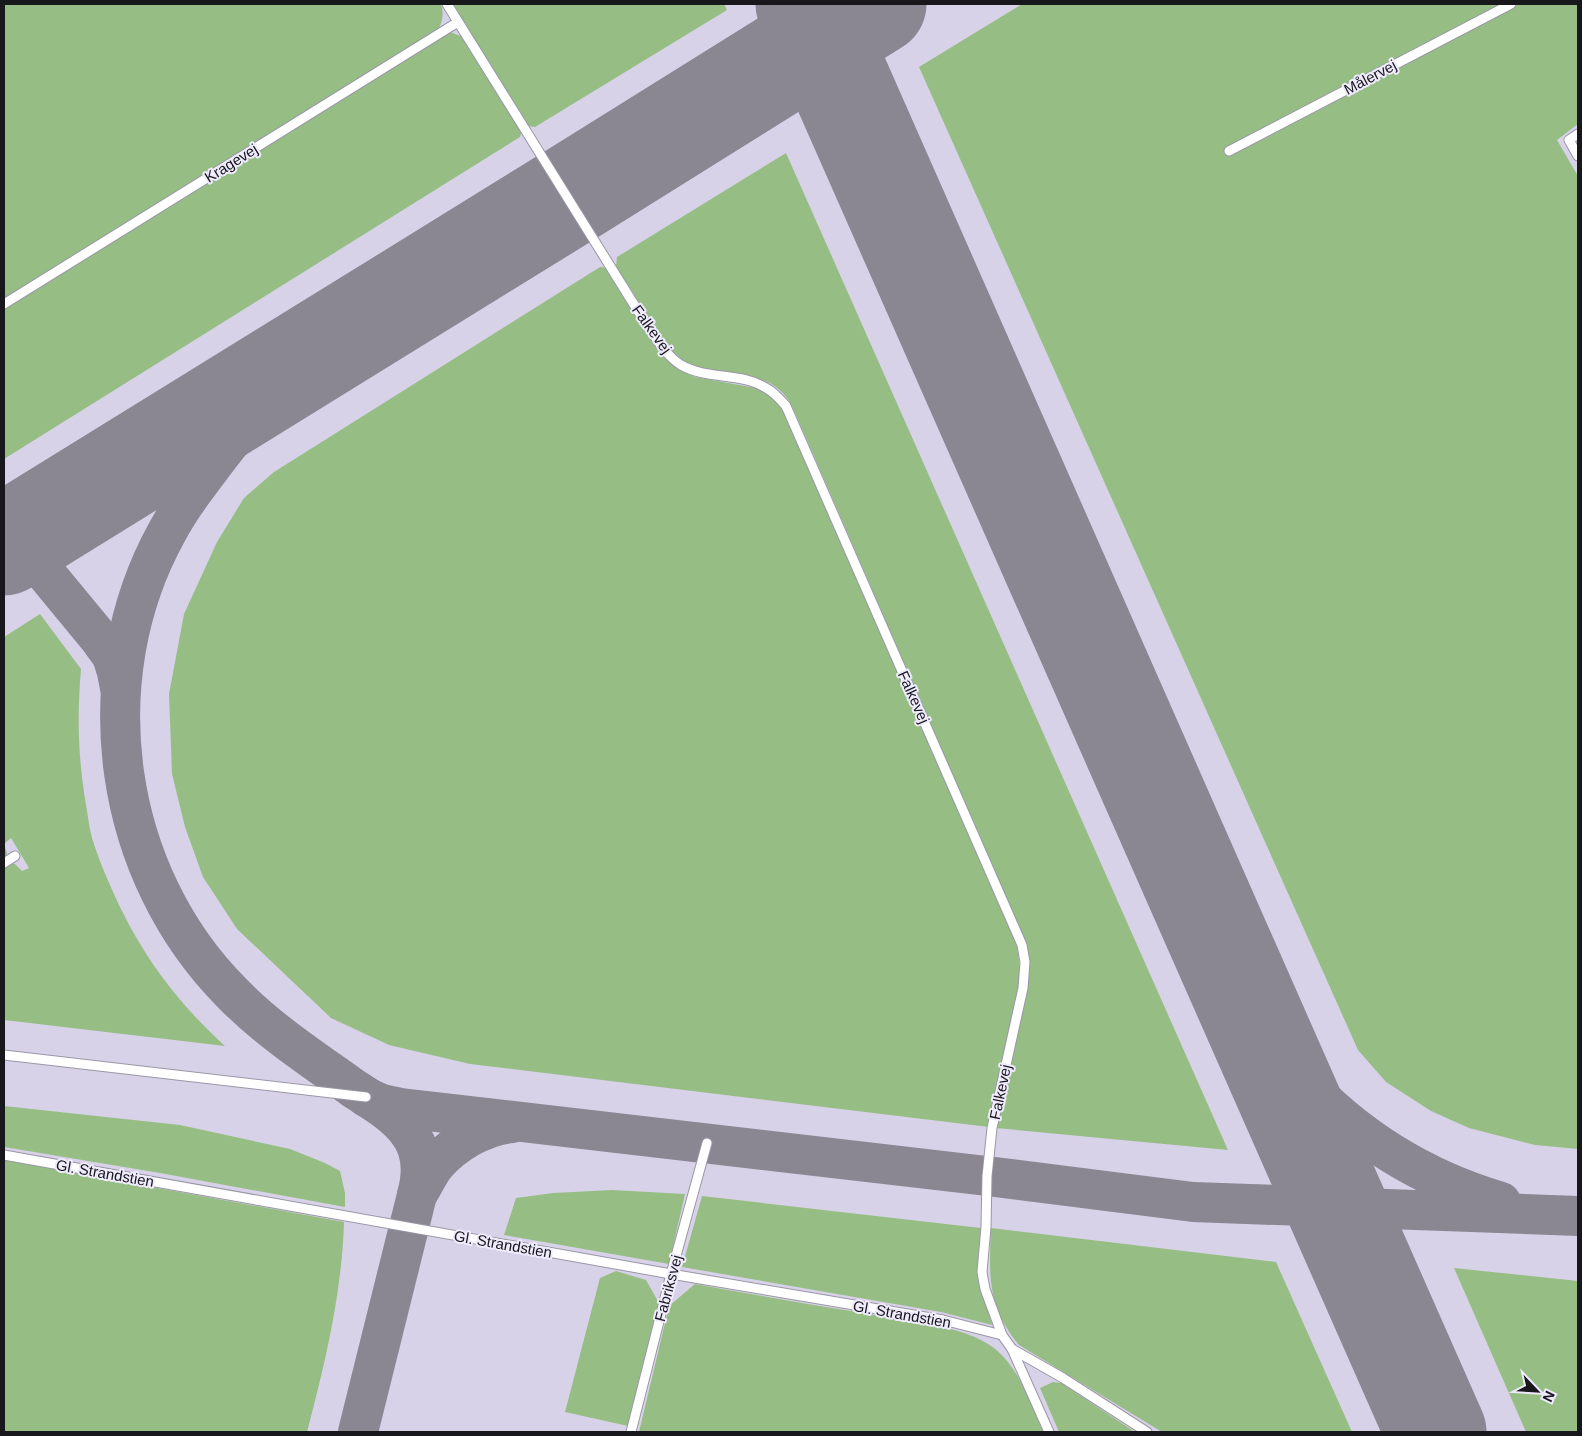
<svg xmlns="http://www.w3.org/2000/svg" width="1582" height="1436" viewBox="0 0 1582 1436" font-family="Arial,sans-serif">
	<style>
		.built { fill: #d8d2e9 }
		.green { fill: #96be84 }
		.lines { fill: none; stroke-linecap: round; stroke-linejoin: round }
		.taxiway { stroke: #8a8692; stroke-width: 40 }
		.runway { stroke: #8a8692; stroke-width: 101 }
		.lane-casing { stroke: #9a97a6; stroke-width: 11 }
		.lane { stroke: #fff; stroke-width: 9 }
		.labels { text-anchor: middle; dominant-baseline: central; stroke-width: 4; stroke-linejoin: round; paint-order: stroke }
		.street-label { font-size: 15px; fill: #18171c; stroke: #efebfc }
	</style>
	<rect width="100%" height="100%" fill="#e2deee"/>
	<rect class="built" x="4" y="4" width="1574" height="1428"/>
	<g class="green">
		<path d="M4,4H441C444,13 443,21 438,30L4,299Z"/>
		<path d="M452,4H724L727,10L535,127L528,126Z"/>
		<path d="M1022,4H1578V124L1557,140L1578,176V1149L1535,1145L1469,1128L1431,1111L1386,1082L1358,1050L919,67Z"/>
		<path d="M450,32L463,37L522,130L520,137L4,459V309Z"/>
		<path d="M786,153L1228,1150L996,1128L1028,964L1026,943L804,433C799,423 795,411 789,401C765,364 718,381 687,363C678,357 671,350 664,342L616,266L617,257Z"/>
		<path d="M600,267L608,268L656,346L672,365L695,377L756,388L771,396L782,407L1013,930C1019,954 1021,966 1018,990L989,1127L470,1064L389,1045L331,1018L237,929L203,877L185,827L172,774L169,694L184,614L217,542L244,498L274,472Z"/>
		<path d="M40,614L81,669C77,716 78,758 86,805C88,816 89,827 92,838C99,861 109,883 119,905C146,961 179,1004 225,1046L4,1020V867L10,863L15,864L22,871L29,868L11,838L4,844L7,853L6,857L4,858V637Z"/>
		<path d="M4,1106L180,1125L290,1149L325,1163L340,1171L345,1193V1207L160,1173L4,1147Z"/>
		<path d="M4,1160L344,1222C342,1293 325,1363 307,1432H4Z"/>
		<path d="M612,1190L685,1194L669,1264L504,1235L516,1198L553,1193Z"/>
		<path d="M702,1196L981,1228L977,1272L992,1325L941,1312L682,1267Z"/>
		<path d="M991,1228L1276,1262L1352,1432H1162L1019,1345C987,1306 989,1276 991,1228Z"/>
		<path d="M1454,1268L1578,1281V1432H1526Z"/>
		<path d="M616,1271L646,1280L659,1303L628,1426L565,1412L600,1278Z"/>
		<path d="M695,1284C751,1294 807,1304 863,1313C899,1319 965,1325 994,1348C1019,1368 1031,1403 1043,1432H639L669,1306Z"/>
		<path d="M1053,1382L1061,1383L1135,1432H1059L1040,1388Z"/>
	</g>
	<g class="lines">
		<g class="taxiway">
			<path d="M343,336C321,356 298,376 276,396C266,406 254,415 245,425C236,434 229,444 221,454C202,479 182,504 167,532C85,680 113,874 232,993C268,1030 311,1058 353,1088C371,1100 394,1113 407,1130C423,1149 423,1173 417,1195"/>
			<path d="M4,530L47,575L99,638L112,656L117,672L120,688"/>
			<path d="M1248,1005C1264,1029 1279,1054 1299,1076C1354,1136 1423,1179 1501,1202"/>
			<path d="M366,1097L382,1104L401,1108L987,1176L1193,1202L1578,1216"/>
			<path d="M358,1432L417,1195C423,1186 428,1174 435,1165C454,1143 483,1126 512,1123"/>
		</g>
		<g class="runway">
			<path d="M806,4L1436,1432"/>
			<path d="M4,545L567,197L876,4"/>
		</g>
		<defs>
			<g id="lane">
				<path d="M447,4L638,311C651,329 662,353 681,365C707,380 741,372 766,388C774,392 780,399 786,406L1022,945L1025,962L1023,988L992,1128L987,1176L986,1227L982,1272L985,1289L1002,1335L1012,1349L1063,1378L1147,1432"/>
				<path d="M1578,134L1569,140L1578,156"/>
				<path d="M1229,151L1511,4"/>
				<path d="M4,304L458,22"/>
				<path d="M4,863L15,856"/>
				<path d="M4,1055L366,1097"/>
				<path d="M4,1155L671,1274L943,1320L1002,1335"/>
				<path d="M1012,1349L1049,1432"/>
				<path d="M631,1432L671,1274L707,1143"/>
			</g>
		</defs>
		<use href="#lane" class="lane-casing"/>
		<use href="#lane" class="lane"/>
	</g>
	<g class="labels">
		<g class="street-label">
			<text transform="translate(1370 77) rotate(-28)">Målervej</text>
			<text transform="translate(231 163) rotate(-32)">Kragevej</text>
			<text transform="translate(652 329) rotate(54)">Falkevej</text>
			<text transform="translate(914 697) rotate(66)">Falkevej</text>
			<text transform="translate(1000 1092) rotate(-78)">Falkevej</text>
			<text transform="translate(105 1173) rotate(10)">Gl. Strandstien</text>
			<text transform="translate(503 1244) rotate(10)">Gl. Strandstien</text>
			<text transform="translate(668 1288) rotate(-75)">Fabriksvej</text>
			<text transform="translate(902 1314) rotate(10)">Gl. Strandstien</text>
		</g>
	</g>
	<rect width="1582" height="1436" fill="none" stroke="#18171c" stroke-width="10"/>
	<g transform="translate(1537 1391) rotate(115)" stroke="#efebfc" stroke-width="4" paint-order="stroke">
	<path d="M0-4L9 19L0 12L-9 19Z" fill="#18171c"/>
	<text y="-8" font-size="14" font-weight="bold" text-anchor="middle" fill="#18171c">N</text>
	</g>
</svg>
